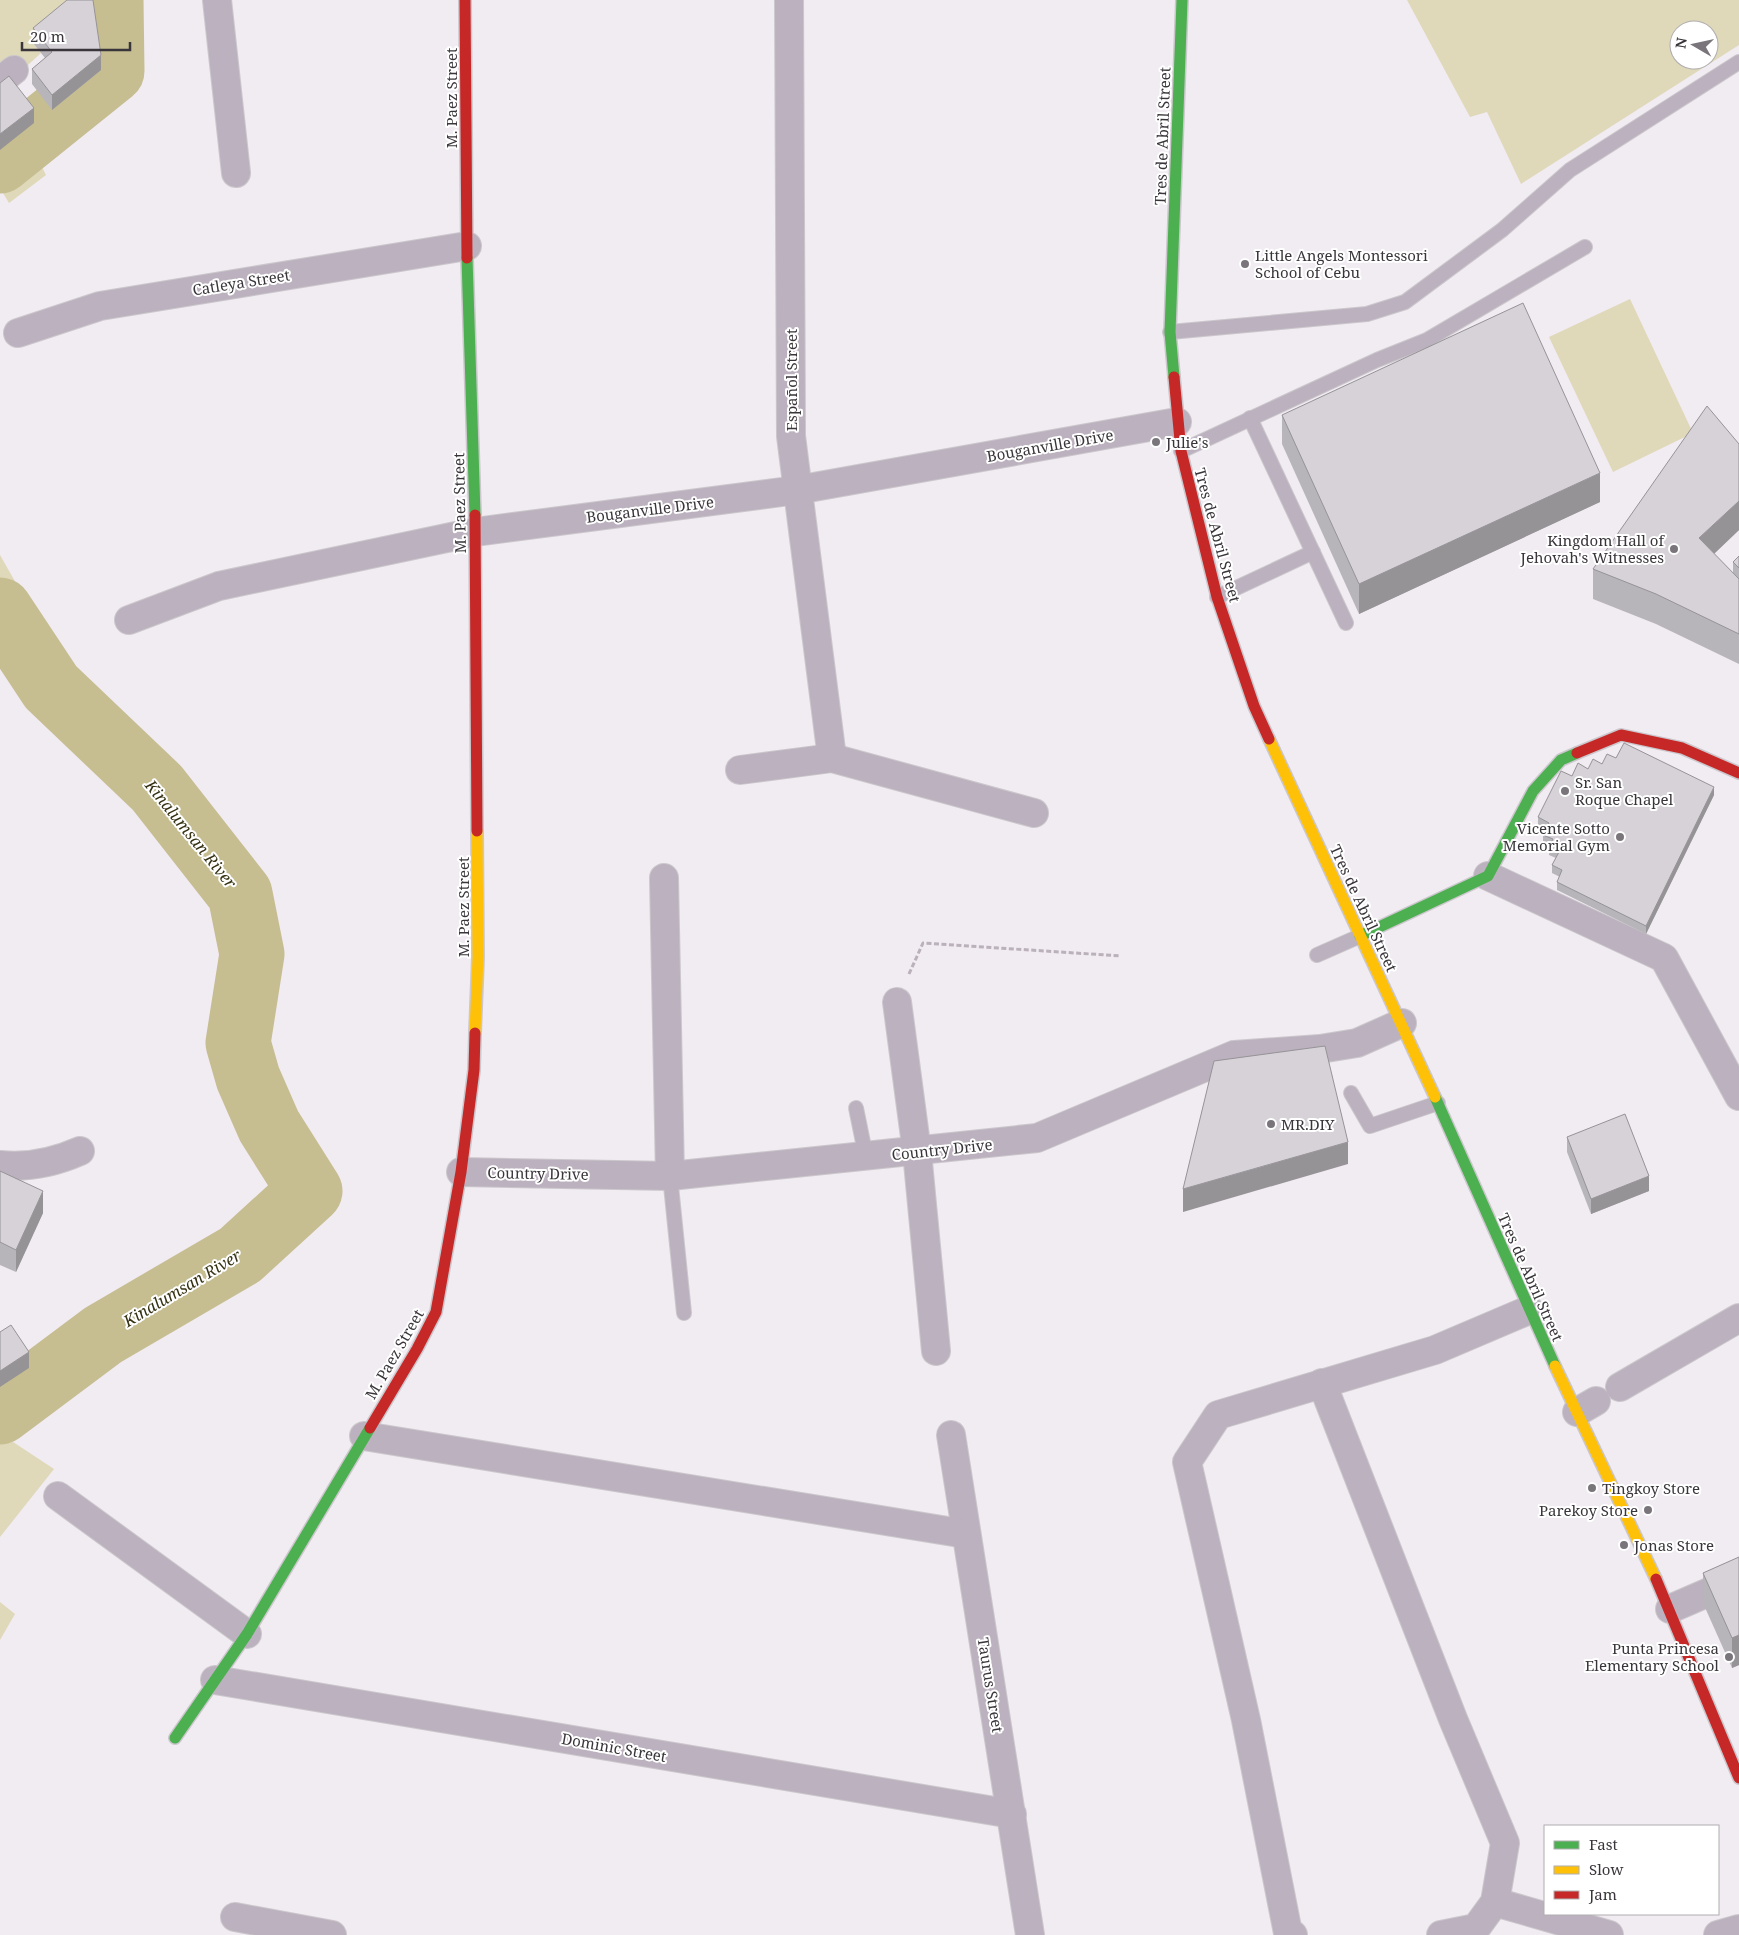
<svg xmlns="http://www.w3.org/2000/svg" width="1739" height="1935" viewBox="0 0 1739 1935" font-family="'Noto Serif',serif">
	<style>
		.green { fill: #dfd9ba; fill-rule: evenodd }
		.lines { fill: none; stroke-linecap: round; stroke-linejoin: round }
		.river { stroke: #c6be91; stroke-width: 65 }
		.lane-casing { stroke: #cbc7cc; stroke-width: 16 }
		.street-casing { stroke: #cbc7cc; stroke-width: 30 }
		.fast-casing { stroke: #cbc7cc; stroke-width: 14 }
		.slow-casing { stroke: #cbc7cc; stroke-width: 14 }
		.jam-casing { stroke: #cbc7cc; stroke-width: 14 }
		.path { stroke: #bab1bb; stroke-width: 3; stroke-dasharray: 5 2.5; stroke-linecap: butt }
		.lane { stroke: #bcb1be; stroke-width: 14 }
		.street { stroke: #bcb1be; stroke-width: 28 }
		.fast { stroke: #4caf50; stroke-width: 11 }
		.slow { stroke: #ffc107; stroke-width: 11 }
		.jam { stroke: #c62828; stroke-width: 11 }
		.wall { fill: #b8b5ba }
		.shaded-wall { fill: #969397 }
		.building { fill: #d6d2d8; stroke: #969397 }
		.poi-dot { fill: #79757a; stroke: #fff; stroke-width: 2 }
		.labels { text-anchor: middle; dominant-baseline: central; stroke-width: 4; stroke-linejoin: round; paint-order: stroke }
		.street-label { font-size: 15px; fill: #39353a; stroke: #fff }
		.poi-label { font-size: 15px; fill: #39353a; stroke: #fff; text-anchor: start }
		.water-label { font-size: 16px; font-style: italic; fill: #363213; stroke: #fff }
	</style>
	<rect width="100%" height="100%" fill="#f1ebf2"/>
	<g class="green">
		<path d="M0,0H86L33,43L41,53L4,87L0,83Z"/>
		<path d="M91,0H130L133,10L132,86L42,167L46,175L9,203L0,188V150L101,70Z"/>
		<path d="M1407,0H1739V45L1521,184L1487,112L1470,117ZM1679,30H1709V60H1679Z"/>
		<path d="M1630,299L1693,433L1613,472L1549,337Z"/>
		<path d="M0,555L54,650L91,685L58,721L39,700L0,643Z"/>
		<path d="M14,1380L35,1408L4,1436L54,1469L0,1537V1389Z"/>
		<path d="M0,1602L15,1614L0,1640Z"/>
	</g>
	<g class="lines">
		<g class="river">
			<path d="M0,161L112,71L111,0"/>
			<path d="M0,610L51,687L157,788L240,894L252,954L238,1043L248,1078L269,1126L310,1191L240,1255L103,1335L0,1412"/>
		</g>
		<defs>
			<g id="lane">
				<path d="M1170,332L1367,314L1405,302L1502,230L1570,170L1739,62"/>
				<path d="M1250,418L1346,623"/>
				<path d="M1181,451L1377,360L1427,340L1585,247"/>
				<path d="M1217,597L1313,552"/>
				<path d="M1317,955L1360,936"/>
				<path d="M1351,1093L1370,1126L1438,1103"/>
				<path d="M856,1108L866,1157"/>
				<path d="M670,1176L684,1313"/>
			</g>
			<g id="street">
				<path d="M217,0L236,173"/>
				<path d="M789,0L791,436L832,758"/>
				<path d="M0,81L14,70"/>
				<path d="M18,333L100,306L467,246"/>
				<path d="M129,620L219,586L475,532L797,490L1177,422"/>
				<path d="M740,770L832,758L1034,813"/>
				<path d="M1488,876L1664,958L1739,1096"/>
				<path d="M664,878L670,1176"/>
				<path d="M897,1002L917,1152L936,1351"/>
				<path d="M0,1165C27,1168 55,1162 80,1151"/>
				<path d="M461,1172L670,1176L1037,1138L1234,1055L1320,1049L1357,1043L1402,1023"/>
				<path d="M1322,1383L1453,1719L1505,1843L1495,1902L1476,1928L1441,1935"/>
				<path d="M1620,1387L1739,1318"/>
				<path d="M1577,1412L1596,1401"/>
				<path d="M951,1435L1030,1935"/>
				<path d="M364,1436L966,1534"/>
				<path d="M58,1496L247,1634"/>
				<path d="M1670,1609L1739,1579"/>
				<path d="M215,1680L1012,1814"/>
				<path d="M1495,1902L1609,1935"/>
				<path d="M235,1917L332,1935"/>
				<path d="M1293,1935L1288,1933L1246,1720L1187,1462L1218,1415L1435,1350L1529,1310"/>
				<path d="M1718,1935L1739,1929"/>
			</g>
			<g id="fast">
				<path d="M467,258L475,515"/>
				<path d="M1174,377L1170,332L1182,0"/>
				<path d="M1360,936L1488,876L1533,791L1561,760L1577,753"/>
				<path d="M1435,1097L1555,1366"/>
				<path d="M175,1738L247,1634L370,1428"/>
			</g>
			<g id="slow">
				<path d="M1269,739L1435,1097"/>
				<path d="M475,1033L478,957L477,831"/>
				<path d="M1555,1366L1656,1579"/>
			</g>
			<g id="jam">
				<path d="M465,0L467,258"/>
				<path d="M1174,377L1181,451L1217,597L1254,706L1269,739"/>
				<path d="M475,515L477,831"/>
				<path d="M1577,753L1621,735L1682,748L1739,773"/>
				<path d="M370,1428L417,1349L436,1312L461,1172L474,1070L475,1033"/>
				<path d="M1656,1579L1739,1778"/>
			</g>
		</defs>
		<use href="#lane" class="lane-casing"/>
		<use href="#street" class="street-casing"/>
		<use href="#fast" class="fast-casing"/>
		<use href="#slow" class="slow-casing"/>
		<use href="#jam" class="jam-casing"/>
		<path class="path" d="M909,974L923,943L1121,956"/>
		<use href="#lane" class="lane"/>
		<use href="#street" class="street"/>
		<use href="#fast" class="fast"/>
		<use href="#slow" class="slow"/>
		<use href="#jam" class="jam"/>
	</g>
	<g class="wall">
		<path d="M33,28L101,70L52,110L32,84V69L45,58L33,43Z"/>
		<path d="M1282,415L1600,502L1359,614L1282,444Z"/>
		<path d="M1739,444V530L1714,554L1733,573V562L1739,556V664L1656,624L1593,599V569Z"/>
		<path d="M1616,758L1714,795L1646,934L1557,890V882L1560,877L1552,873V865L1556,858L1549,855L1550,846L1543,843V835L1546,829L1538,825V817L1572,776L1588,769Z"/>
		<path d="M1567,1137L1649,1191L1591,1214L1567,1152Z"/>
		<path d="M0,1171L43,1213L16,1272L0,1265Z"/>
		<path d="M1739,1557V1665L1732,1668L1703,1603V1573Z"/>
	</g>
	<g class="shaded-wall">
		<path d="M101,55V70L52,110V95Z"/>
		<path d="M34,108V123L0,150V134Z"/>
		<path d="M1600,473V502L1359,614V584Z"/>
		<path d="M1739,501V530L1699,568V538Z"/>
		<path d="M1714,787V795L1646,934V926Z"/>
		<path d="M1348,1142V1164L1183,1212V1189Z"/>
		<path d="M1649,1176V1191L1591,1214V1199Z"/>
		<path d="M43,1191V1213L16,1272V1250Z"/>
		<path d="M29,1352V1368L0,1387V1371Z"/>
		<path d="M1739,1635V1665L1732,1668V1638Z"/>
	</g>
	<g class="building">
		<path d="M67,0H93L101,55L52,95L32,69L52,52L33,28Z"/>
		<path d="M9,76L34,108L0,134V83Z"/>
		<path d="M1523,303L1600,473L1359,584L1282,415Z"/>
		<path d="M1707,406L1739,444V501L1699,538L1739,579V634L1656,594L1593,569Z"/>
		<path d="M1739,556V568L1733,562Z"/>
		<path d="M1624,743L1714,787L1646,926L1557,882L1562,870L1552,865L1559,852L1549,847L1553,839L1543,835L1549,823L1538,817L1561,771L1572,776L1578,763L1588,769L1593,759L1602,764L1607,754L1616,758Z"/>
		<path d="M1325,1046L1348,1142L1183,1189L1214,1061Z"/>
		<path d="M1625,1114L1649,1176L1591,1199L1567,1137Z"/>
		<path d="M0,1171L43,1191L16,1250L0,1242Z"/>
		<path d="M11,1325L29,1352L0,1371V1332Z"/>
		<path d="M1739,1557V1635L1732,1638L1703,1573Z"/>
	</g>
	<g class="poi-dot">
		<circle cx="1245" cy="264" r="5"/>
		<circle cx="1156" cy="442" r="5"/>
		<circle cx="1674" cy="549" r="5"/>
		<circle cx="1565" cy="791" r="5"/>
		<circle cx="1620" cy="837" r="5"/>
		<circle cx="1271" cy="1124" r="5"/>
		<circle cx="1592" cy="1488" r="5"/>
		<circle cx="1648" cy="1510" r="5"/>
		<circle cx="1624" cy="1545" r="5"/>
		<circle cx="1729" cy="1657" r="5"/>
	</g>
	<g class="labels">
		<g class="street-label">
			<text transform="translate(451 98) rotate(-90)">M. Paez Street</text>
			<text transform="translate(1162 136) rotate(-88)">Tres de Abril Street</text>
			<text transform="translate(241 282) rotate(-9)">Catleya Street</text>
			<text transform="translate(791 380) rotate(-90)">Español Street</text>
			<text transform="translate(1050 445) rotate(-10)">Bouganville Drive</text>
			<text transform="translate(459 503) rotate(-91)">M. Paez Street</text>
			<text transform="translate(650 509) rotate(-7)">Bouganville Drive</text>
			<text transform="translate(1218 535) rotate(75)">Tres de Abril Street</text>
			<text transform="translate(463 907) rotate(-90)">M. Paez Street</text>
			<text transform="translate(1364 908) rotate(65)">Tres de Abril Street</text>
			<text transform="translate(942 1149) rotate(-6)">Country Drive</text>
			<text transform="translate(538 1173) rotate(1)">Country Drive</text>
			<text transform="translate(1531 1277) rotate(66)">Tres de Abril Street</text>
			<text transform="translate(394 1354) rotate(-60)">M. Paez Street</text>
			<text transform="translate(991 1685) rotate(81)">Taurus Street</text>
			<text transform="translate(614 1747) rotate(10)">Dominic Street</text>
		</g>
		<g class="poi-label">
			<text x="1255" y="255">Little Angels Montessori<tspan x="1255" dy="17">School of Cebu</tspan></text>
			<text x="1166" y="442">Julie's</text>
			<text x="1664" y="540" text-anchor="end">Kingdom Hall of<tspan x="1664" dy="17">Jehovah's Witnesses</tspan></text>
			<text x="1575" y="782">Sr. San<tspan x="1575" dy="17">Roque Chapel</tspan></text>
			<text x="1610" y="828" text-anchor="end">Vicente Sotto<tspan x="1610" dy="17">Memorial Gym</tspan></text>
			<text x="1281" y="1124">MR.DIY</text>
			<text x="1602" y="1488">Tingkoy Store</text>
			<text x="1638" y="1510" text-anchor="end">Parekoy Store</text>
			<text x="1634" y="1545">Jonas Store</text>
			<text x="1719" y="1648" text-anchor="end">Punta Princesa<tspan x="1719" dy="17">Elementary School</tspan></text>
		</g>
		<g class="water-label">
			<text transform="translate(191 834) rotate(51)">Kinalumsan River</text>
			<text transform="translate(182 1288) rotate(-31)">Kinalumsan River</text>
		</g>
	</g>
	<rect x="1544" y="1825" width="175" height="90" fill="#ffffff" stroke="#b0aeb0"/>
	<rect x="1554" y="1841" width="25" height="8" fill="#4caf50" stroke="#b0aeb0"/>
	<text x="1589" y="1850" font-size="15" fill="#39353a">Fast</text>
	<rect x="1554" y="1866" width="25" height="8" fill="#ffc107" stroke="#b0aeb0"/>
	<text x="1589" y="1875" font-size="15" fill="#39353a">Slow</text>
	<rect x="1554" y="1891" width="25" height="8" fill="#c62828" stroke="#b0aeb0"/>
	<text x="1589" y="1900" font-size="15" fill="#39353a">Jam</text>
	<g transform="translate(1694 45) rotate(279)"><circle r="24" fill="#ffffff" stroke="#b0aeb0"/>
	<path d="M0-4L9 19L0 12L-9 19Z" fill="#79757a"/>
	<text y="-8" font-size="14" font-weight="bold" text-anchor="middle" fill="#39353a">N</text>
	</g>
	<path d="M22 42v8h108v-8" fill="none" stroke="#39353a" stroke-width="2.5"/>
	<text x="30" y="42" font-size="15" fill="#39353a" stroke="#ffffff" stroke-width="4" paint-order="stroke">20 m</text>
</svg>
